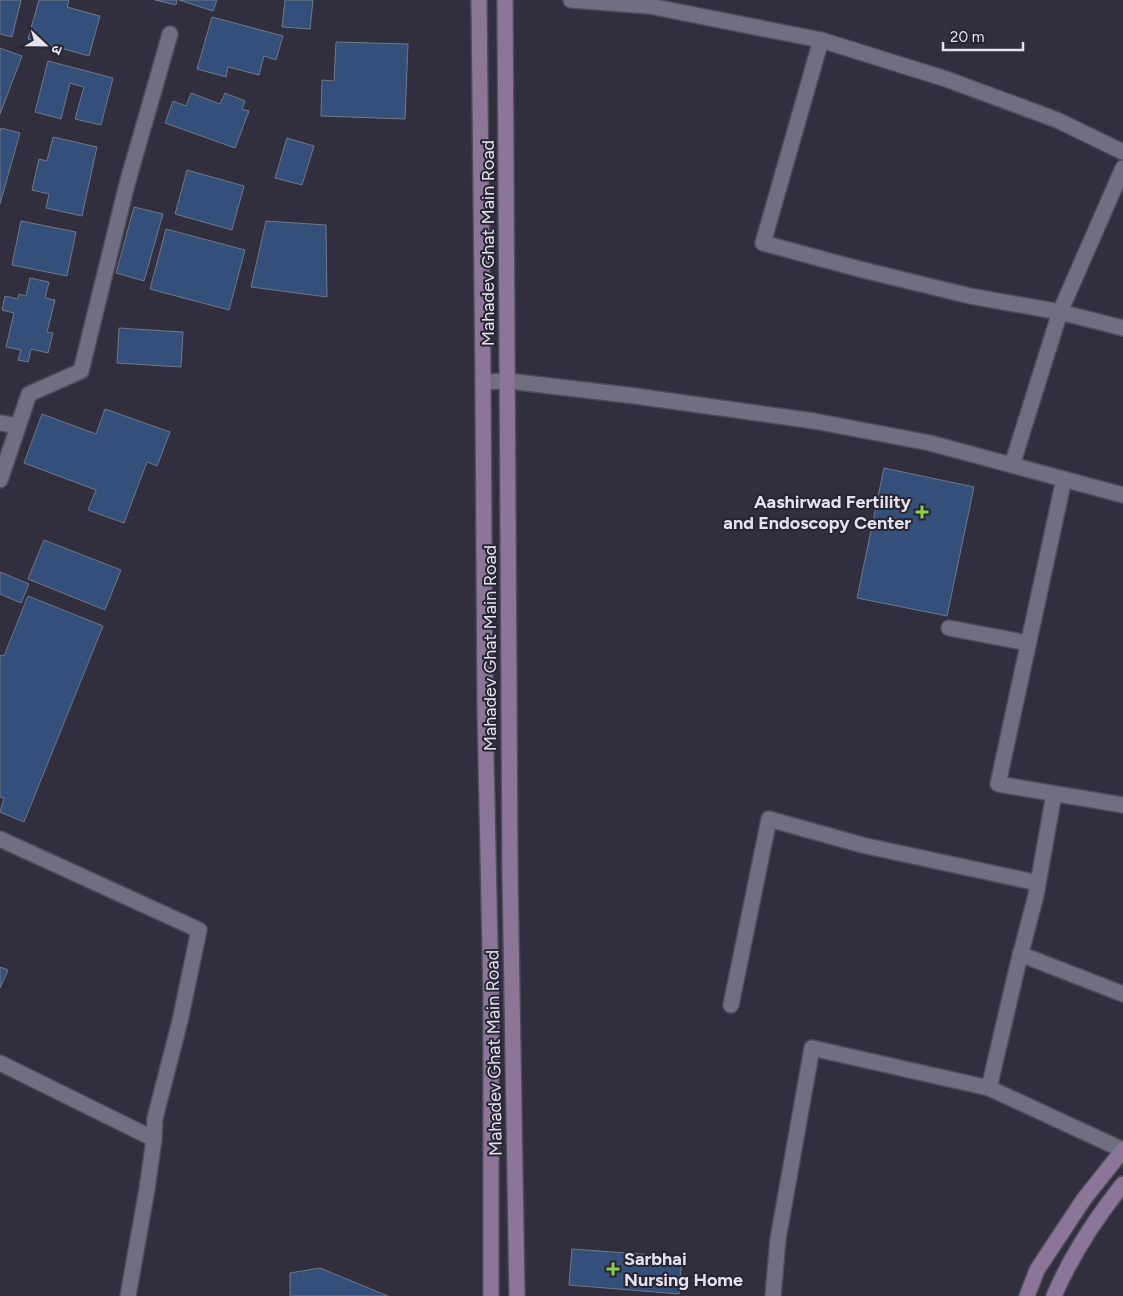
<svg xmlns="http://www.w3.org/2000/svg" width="1123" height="1296" viewBox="0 0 1123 1296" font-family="Figtree,'Noto Sans Devanagari',sans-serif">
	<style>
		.building { fill: #344f7a; stroke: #6f7988 }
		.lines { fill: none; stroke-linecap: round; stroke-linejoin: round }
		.street-casing { stroke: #4e4c59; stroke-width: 18 }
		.secondary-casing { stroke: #4e4c59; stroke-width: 18 }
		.street { stroke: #706e7f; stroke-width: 15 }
		.secondary { stroke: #8b7697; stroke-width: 15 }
		.poi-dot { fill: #8ece43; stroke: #272533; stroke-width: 2 }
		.labels { text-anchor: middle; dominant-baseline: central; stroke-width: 4; stroke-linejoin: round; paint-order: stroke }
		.street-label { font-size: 18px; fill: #e5e4ee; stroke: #272533 }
		.poi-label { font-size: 18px; font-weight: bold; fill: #e5e4ee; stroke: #272533; text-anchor: end }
	</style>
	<rect width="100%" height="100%" fill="#312e3d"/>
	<g class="building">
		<path d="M0,0H21L12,37L0,34Z"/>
		<path d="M39,0H69L67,7L100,16L89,56L28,39Z"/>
		<path d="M155,0H177L176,5Z"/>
		<path d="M179,0H217L213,11Z"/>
		<path d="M285,0H313L310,29L282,27Z"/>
		<path d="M212,17L283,36L276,60L264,56L259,75L228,67L226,77L197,69Z"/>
		<path d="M336,42L408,44L405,119L321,116L322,80L334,81Z"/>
		<path d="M0,48L22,56L0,114Z"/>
		<path d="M48,61L113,78L101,125L75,119L84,87L70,83L61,119L35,112Z"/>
		<path d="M191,93L220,104L225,93L245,101L242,109L249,111L235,148L165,123L173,101L186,106Z"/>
		<path d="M1,128L20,133L0,204V132Z"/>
		<path d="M53,137L97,147L82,216L46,208L49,194L32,190L39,159L47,161Z"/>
		<path d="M287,138L314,146L302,185L275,178Z"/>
		<path d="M187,170L244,186L232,230L175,214Z"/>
		<path d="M134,207L163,214L144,281L116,273Z"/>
		<path d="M21,221L76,232L67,276L12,265Z"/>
		<path d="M266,221L326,225L327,297L251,287Z"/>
		<path d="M166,229L245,250L229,310L150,289Z"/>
		<path d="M30,278L49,282L45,298L55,300L47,332L53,333L48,353L31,349L28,362L18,360L21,350L6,347L14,313L2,310L5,296L18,299L19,294L26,296Z"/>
		<path d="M119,328L183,332L181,367L117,363Z"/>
		<path d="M105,409L170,432L157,466L147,462L124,523L88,510L96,490L24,463L42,414L96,434Z"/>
		<path d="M884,468L974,487L947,616L857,598Z"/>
		<path d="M44,540L121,570L105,610L28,579Z"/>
		<path d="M0,572L29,584L21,603L0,594Z"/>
		<path d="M28,596L103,626L24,822L0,812L4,798L0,797V655L4,656Z"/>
		<path d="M0,967L8,970L0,988Z"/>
		<path d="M572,1249L682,1257L679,1294L569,1285Z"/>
		<path d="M320,1268L388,1296H290V1273Z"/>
	</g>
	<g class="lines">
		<defs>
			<g id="street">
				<path d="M571,0L649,6L821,40L946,79L1057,120L1123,152"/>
				<path d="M821,40L763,243L859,269L970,296L1060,312L1123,328"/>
				<path d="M483,382L508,381L635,396L814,421L930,443L1123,495"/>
				<path d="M0,423L18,426"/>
				<path d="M1012,465L1060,312L1123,168"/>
				<path d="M1064,479L998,784L1123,805"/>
				<path d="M0,480L29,394L81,371L127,184L170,34"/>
				<path d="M949,628L1028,643"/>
				<path d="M0,839L199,930L180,1021L155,1118L154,1139L147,1189L128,1296"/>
				<path d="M1020,954L1123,994"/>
				<path d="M731,1005L769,819L862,845L1038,883"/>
				<path d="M0,1063L154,1139"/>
				<path d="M989,1088L1017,968L1036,895L1054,794"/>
				<path d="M773,1296L778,1239L812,1048L989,1088L1123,1150"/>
			</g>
			<g id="secondary">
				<path d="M479,0L483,382L485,708L491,996V1296"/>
				<path d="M505,0L510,872L517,1296"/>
				<path d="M1027,1296L1037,1270L1084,1199L1123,1150"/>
				<path d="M1054,1296C1071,1256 1096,1218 1123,1184"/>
			</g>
		</defs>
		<use href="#street" class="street-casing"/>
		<use href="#secondary" class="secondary-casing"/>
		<use href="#street" class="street"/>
		<use href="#secondary" class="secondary"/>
	</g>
	<g class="poi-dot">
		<path d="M919.5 504.5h5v5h5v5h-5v5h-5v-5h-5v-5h5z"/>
		<path d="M610.5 1261.5h5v5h5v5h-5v5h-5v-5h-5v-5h5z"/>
	</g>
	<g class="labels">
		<g class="street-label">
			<text transform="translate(488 243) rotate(-90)">Mahadev Ghat Main Road</text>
			<text transform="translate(490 648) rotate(-90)">Mahadev Ghat Main Road</text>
			<text transform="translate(494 1053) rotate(-91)">Mahadev Ghat Main Road</text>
		</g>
		<g class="poi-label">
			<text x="911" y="502">Aashirwad Fertility<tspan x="911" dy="21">and Endoscopy Center</tspan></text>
			<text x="624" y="1259" text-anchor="start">Sarbhai<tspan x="624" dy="21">Nursing Home</tspan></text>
		</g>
	</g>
	<g transform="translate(45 45) rotate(112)" stroke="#272533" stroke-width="4" paint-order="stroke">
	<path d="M0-4L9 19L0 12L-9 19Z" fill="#e5e4ee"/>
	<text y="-8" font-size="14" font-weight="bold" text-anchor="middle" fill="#e5e4ee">उ</text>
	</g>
	<path d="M943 42v8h80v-8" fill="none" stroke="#e5e4ee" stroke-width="2.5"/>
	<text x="950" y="42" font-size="15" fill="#e5e4ee" stroke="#272533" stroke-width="4" paint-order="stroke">20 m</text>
</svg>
